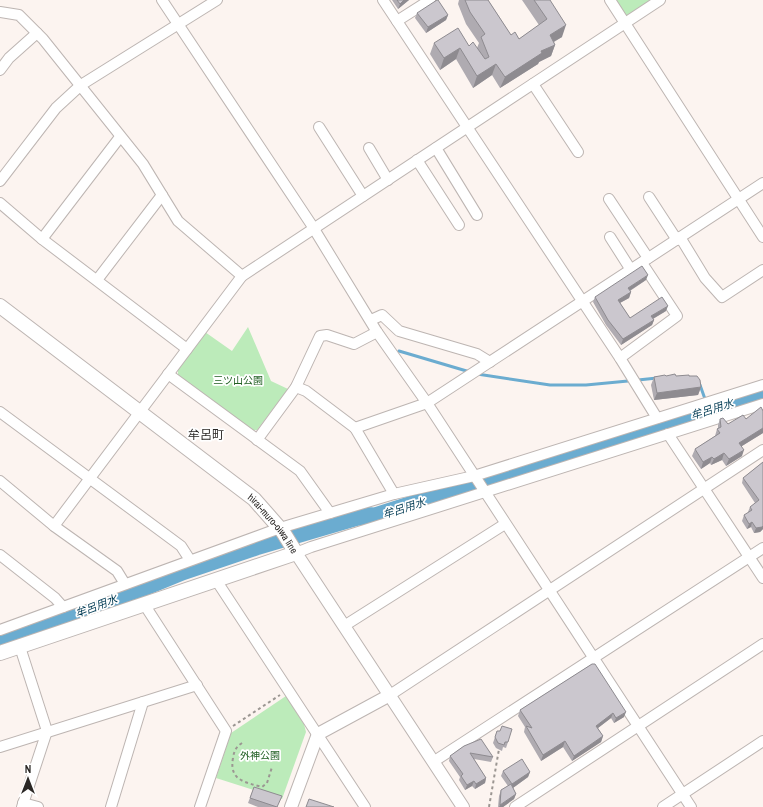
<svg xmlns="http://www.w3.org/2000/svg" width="763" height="807" viewBox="0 0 763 807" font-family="'Archivo Narrow','Noto Sans JP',sans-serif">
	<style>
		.green { fill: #bcebba }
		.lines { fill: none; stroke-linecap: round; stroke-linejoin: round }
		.stream { stroke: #6bacd0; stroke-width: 3 }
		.river { stroke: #6bacd0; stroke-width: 19 }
		.minor-casing { stroke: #bdb5b2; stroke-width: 12 }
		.tertiary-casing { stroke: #bdb5b2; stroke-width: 14 }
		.secondary-casing { stroke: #bdb5b2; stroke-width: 16 }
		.path { stroke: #9b9692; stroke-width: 2; stroke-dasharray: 3 3; stroke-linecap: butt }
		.minor { stroke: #fff; stroke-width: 10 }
		.tertiary { stroke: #fff; stroke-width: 12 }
		.secondary { stroke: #fff; stroke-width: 14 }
		.wall { fill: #afabb1 }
		.shaded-wall { fill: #8e8b90 }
		.building { fill: #cbc7ce; stroke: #8e8b90 }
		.labels { text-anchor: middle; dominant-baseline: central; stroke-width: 3.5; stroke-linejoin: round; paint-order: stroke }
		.park-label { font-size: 10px; fill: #1e5e20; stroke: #fff }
		.street-label { font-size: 10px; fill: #2a2725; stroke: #fff }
		.water-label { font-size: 11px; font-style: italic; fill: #003a53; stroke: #fff }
		.quarter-label { font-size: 12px; fill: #2a2725; stroke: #fff }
	</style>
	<rect width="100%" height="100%" fill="#fcf4f0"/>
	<g class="green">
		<path d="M614,0H654L629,17L625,16Z"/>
		<path d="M248,327L271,381L288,389L257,430H253L178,375V369L205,332L232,351Z"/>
		<path d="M286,696L304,724L306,732L282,799L216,778L231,733Z"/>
	</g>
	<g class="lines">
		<g class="stream">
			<path d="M399,351L470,372"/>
			<path d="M477,374L550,385H586L628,381"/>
			<path d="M638,380L657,378"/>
			<path d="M700,385L705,399"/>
		</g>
		<path class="river" d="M0,638L92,608L182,571L256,546L358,516L375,517L763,392"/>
		<defs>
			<g id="minor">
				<path d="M162,0L311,224L377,332L427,403L691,807"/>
				<path d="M383,0L620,358L657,418"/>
				<path d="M610,0L763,237"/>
				<path d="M0,12L19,15L43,39L143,164L162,195L97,280"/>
				<path d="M397,21L430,0"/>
				<path d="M0,70L9,58L37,33"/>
				<path d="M533,84L578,152"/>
				<path d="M319,127L363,196"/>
				<path d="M369,148L388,180"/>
				<path d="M436,148L477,215"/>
				<path d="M417,160L459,225"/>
				<path d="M0,181L56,108L81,85L217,0"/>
				<path d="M162,195L178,221L242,276"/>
				<path d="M649,197L677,240"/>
				<path d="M609,199L648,258"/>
				<path d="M0,203L42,239L187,349"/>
				<path d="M610,237L631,270"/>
				<path d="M680,237L705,278L722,297L763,270"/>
				<path d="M42,239L120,137"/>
				<path d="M371,320L382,315L399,331L477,354L490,362"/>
				<path d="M620,358L677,316L642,263"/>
				<path d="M168,374L300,471L330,513"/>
				<path d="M296,387L306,391L355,428L394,494"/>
				<path d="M0,412L181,546L190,560"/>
				<path d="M355,428L427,403L763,183"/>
				<path d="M668,434L763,578"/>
				<path d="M257,440L296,387L320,336L327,335L354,344L377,332"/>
				<path d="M0,481L54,526L242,276L660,0"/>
				<path d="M54,526L117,571L125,584"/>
				<path d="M296,553L311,547L763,404"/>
				<path d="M0,555L55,598L63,607"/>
				<path d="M216,580L365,807"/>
				<path d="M144,604L226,731L200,807"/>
				<path d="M344,626L505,524"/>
				<path d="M0,630L280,528L394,494L474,476L763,385"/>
				<path d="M20,647L47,731L22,807"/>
				<path d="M390,695L763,450"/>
				<path d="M0,747L197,685"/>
				<path d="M433,762L763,548"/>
				<path d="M23,803L38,807"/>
				<path d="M111,807L143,702"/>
				<path d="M515,807L763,644"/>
				<path d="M663,807L763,741"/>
			</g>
			<g id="tertiary">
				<path d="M296,553L463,807"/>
				<path d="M291,807L318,734L390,695"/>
			</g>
			<g id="secondary">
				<path id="s1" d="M0,306L254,499L283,532L296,553L0,653"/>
			</g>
		</defs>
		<use href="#minor" class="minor-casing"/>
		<use href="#tertiary" class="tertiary-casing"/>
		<use href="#secondary" class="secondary-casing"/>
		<g class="path">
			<path d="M233,726L280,695"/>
			<path d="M242,743C236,747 234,751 233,758C229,780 244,782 262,787L267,783L272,767"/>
			<path d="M489,807L499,749"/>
		</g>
		<use href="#minor" class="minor"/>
		<use href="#tertiary" class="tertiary"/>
		<use href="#secondary" class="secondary"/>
	</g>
	<g class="wall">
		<path d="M392,0H409L398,9Z"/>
		<path d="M459,0H488L511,35L519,39L539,25L522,0H550L562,37L554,42L555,45L551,56L539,62L538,64L500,88L492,75L473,88L456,59L440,70L430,54L434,43L469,46L477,48L479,43L466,24L458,4Z"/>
		<path d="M417,13L448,15L446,20L426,33L415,18Z"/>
		<path d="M646,280L630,291L631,292L629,298L620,303L630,318L666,311L653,319L654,320L652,325L621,345L606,325L593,302L595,297Z"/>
		<path d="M666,376H689L701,387L698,395L654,400L651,385L654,377Z"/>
		<path d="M763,411V433L742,446V456L726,466L722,460L711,465L710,463L701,469L692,456L695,449L715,436L717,429L718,428V425L720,419L728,424L746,419Z"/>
		<path d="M763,462V529L760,532L754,533L751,527L747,529L742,521L744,515L748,513V512L750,507L755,503L742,483L743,478Z"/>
		<path d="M592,664L624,717L614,723L611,718L598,728L603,736L601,742L572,761L563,747L541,761L524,732L525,727L518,716L520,710Z"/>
		<path d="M497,731L508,742L506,748L503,747L502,751L496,748L493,743Z"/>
		<path d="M464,746L493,757L491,762L474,759L486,778L485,783L475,789L472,786L465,790L459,780L460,777L449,761L450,756Z"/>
		<path d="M503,771L530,772L528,777L513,788L516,794L514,799L503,807H498L499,796L501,790L508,786L501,776Z"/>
		<path d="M254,787L278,807H258L248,803Z"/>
	</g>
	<g class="shaded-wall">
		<path d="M404,0H409L398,9L400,4Z"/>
		<path d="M448,15L446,20L426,33L428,27Z"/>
		<path d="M566,25L562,37L546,46L550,35Z"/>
		<path d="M555,45L551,56L539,62L538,64L500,88L505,77L541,51Z"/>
		<path d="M460,48L456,59L440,70L444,58Z"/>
		<path d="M496,64L492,75L473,88L477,76Z"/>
		<path d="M648,275L646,280L626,293L628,288Z"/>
		<path d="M631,292L629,298L616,305L618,300Z"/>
		<path d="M668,306L666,311L649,321L651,316Z"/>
		<path d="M654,320L652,325L621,345L623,339Z"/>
		<path d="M701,387L698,395L654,400L657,393Z"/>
		<path d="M763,428V433L737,449L739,443Z"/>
		<path d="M744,450L742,456L726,466L729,459Z"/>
		<path d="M724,453L722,460L711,465L714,459Z"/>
		<path d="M712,457L710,463L701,469L703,462Z"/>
		<path d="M752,522L751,527L747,529L749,524Z"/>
		<path d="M763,526V529L760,532L754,533L756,528Z"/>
		<path d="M626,712L624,717L614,723L616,718Z"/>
		<path d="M613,713L611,718L594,731L596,726Z"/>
		<path d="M603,736L601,742L572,761L574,756Z"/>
		<path d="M565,741L563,747L541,761L543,755Z"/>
		<path d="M530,772L528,777L510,790L512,784Z"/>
		<path d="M486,778L485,783L475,789L476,784Z"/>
		<path d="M474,781L472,786L465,790L467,785Z"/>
		<path d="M516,794L514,799L503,807H499L500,805Z"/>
	</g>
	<g class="building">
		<path d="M397,0H404L400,4Z"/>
		<path d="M437,0H438L448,15L428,27L417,13Z"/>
		<path d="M465,0H488L511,35L515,32L519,39L547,19L534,0H550L566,25L550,35L555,45L541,51L542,53L505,77L496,64L477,76L460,48L444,58L434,43L458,28L469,46L473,42L485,59L489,57L481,37L485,34L470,12Z"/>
		<path d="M642,266L648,275L628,288L631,292L618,300L630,318L662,297L668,306L651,316L654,320L623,339L608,320L595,297Z"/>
		<path d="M675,374L676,376L689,375V376H697L700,380L701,387L657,393L654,377L665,375L666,376Z"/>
		<path d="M761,407L763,411V428L739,443L744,450L729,459L724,453L714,459L712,457L703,462L695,449L720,433L717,429L721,427L720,419L723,418L728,424L743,415L746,419Z"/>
		<path d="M763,462V526L762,527L756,528L752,522L749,524L744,515L752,510L750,507L759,500L743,478Z"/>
		<path d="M592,664H595L626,712L616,718L613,713L596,726L603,736L574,756L565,741L543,755L526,726L532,728L520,710Z"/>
		<path d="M502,726L512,729L508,742H505L504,745L498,743L495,737L497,731H500Z"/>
		<path d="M481,739L493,757L470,753L486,778L476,784L474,781L467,785L461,776L463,774L450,756L464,746Z"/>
		<path d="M522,759L530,772L512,784L503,771Z"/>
		<path d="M511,784L516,794L500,805L501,790Z"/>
		<path d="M254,787L282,796L277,807L250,798Z"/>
		<path d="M309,799L334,807H306Z"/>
	</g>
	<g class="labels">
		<g class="park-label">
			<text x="238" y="380">三ツ山公園</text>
			<text x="260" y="755">外神公園</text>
		</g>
		<g class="street-label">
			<text stroke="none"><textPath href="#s1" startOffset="350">hirai-muro-oiwa line</textPath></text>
		</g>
		<g class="water-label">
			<text transform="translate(712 409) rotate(-18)">牟呂用水</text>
			<text transform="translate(404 508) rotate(-18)">牟呂用水</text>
			<text transform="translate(96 606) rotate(-21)">牟呂用水</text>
		</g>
		<g class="quarter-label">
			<text x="206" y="435">牟呂町</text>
		</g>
	</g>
	<g transform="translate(28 779)" stroke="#ffffff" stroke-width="3" paint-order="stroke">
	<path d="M0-3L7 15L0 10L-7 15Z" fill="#2a2725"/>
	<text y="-6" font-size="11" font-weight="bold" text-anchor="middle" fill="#2a2725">N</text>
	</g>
</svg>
